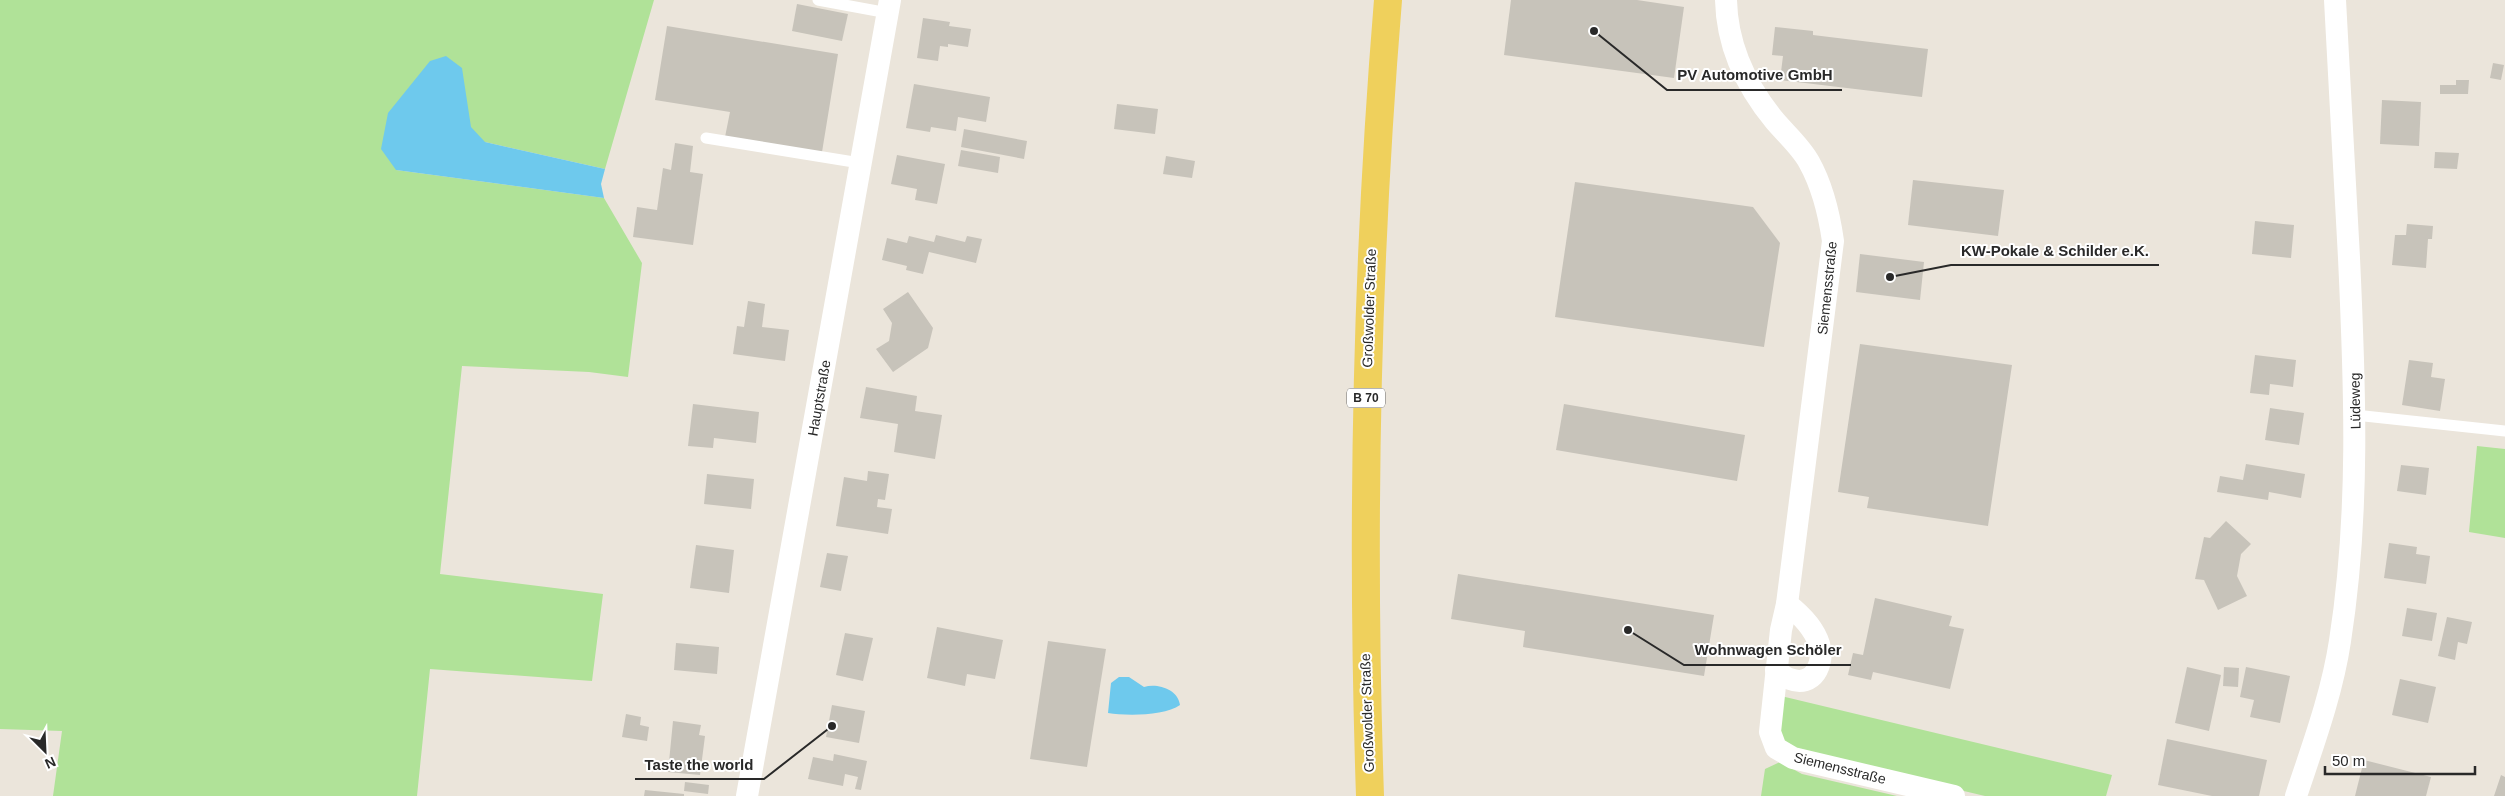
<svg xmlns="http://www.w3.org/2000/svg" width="2505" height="796" viewBox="0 0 2505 796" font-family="Helvetica,sans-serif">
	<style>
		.green { fill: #b0e298 }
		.water { fill: #6ec9ed }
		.building { fill: #c7c3ba }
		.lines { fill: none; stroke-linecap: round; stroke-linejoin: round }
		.lane { stroke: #fff; stroke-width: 11 }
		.street { stroke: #fff; stroke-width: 22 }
		.primary { stroke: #efd05c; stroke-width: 28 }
		.labels { text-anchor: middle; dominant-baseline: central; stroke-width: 4; stroke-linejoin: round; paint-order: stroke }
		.shield { fill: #fff; stroke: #696969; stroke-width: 1 }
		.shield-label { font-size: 12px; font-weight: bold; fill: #292929 }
		.street-label { font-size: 14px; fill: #292929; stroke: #fff }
		.leader { fill: none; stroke: #292929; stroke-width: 2 }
		.callout-dot { fill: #292929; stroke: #fff; stroke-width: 2 }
		.callout-label { font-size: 15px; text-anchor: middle; font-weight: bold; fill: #292929; stroke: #fff; stroke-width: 4; stroke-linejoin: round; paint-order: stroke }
	</style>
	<rect width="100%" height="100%" fill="#ebe5db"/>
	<g class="green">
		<path d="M0,0H654L605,169L485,142L396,170L604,198L642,263L628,377L589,372L462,366L440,574L603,594L592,681L430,669L417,796H53L62,731L0,729Z"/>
		<path d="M2477,446L2505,449V538L2469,532Z"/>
		<path d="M1781,696L2112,775L2106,796H1985L1791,750L1781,739Z"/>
		<path d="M1780,762L1802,774L1897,796H1761L1765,769Z"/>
	</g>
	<g class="water">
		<path d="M446,56L462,68L471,127L485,142L605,169L601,184L604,198L396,170L381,149L388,113L430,61Z"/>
		<path d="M1119,677H1129L1144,687C1157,683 1178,689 1180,705C1165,716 1126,716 1108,713L1111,683Z"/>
	</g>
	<g class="building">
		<path d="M1511,0H1637L1684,7L1674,78L1504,55Z"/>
		<path d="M797,4L848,14L842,41L792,31Z"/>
		<path d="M923,18L950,22L949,26L971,29L968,47L948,44V47L940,46L938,61L917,58Z"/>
		<path d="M667,26L838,54L822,152L725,137L730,112L655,100Z"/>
		<path d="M1775,27L1813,31V35L1928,49L1922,97L1780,80L1783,56L1772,55Z"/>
		<path d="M2493,63L2504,65L2501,80L2490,78Z"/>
		<path d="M2456,80H2469L2468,94H2440V85H2456Z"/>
		<path d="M914,84L990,97L986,122L958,117L956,131L931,127L930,132L906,128Z"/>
		<path d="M2382,100L2421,102L2419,146L2380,144Z"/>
		<path d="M1117,104L1158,109L1155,134L1114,129Z"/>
		<path d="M964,129L1027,141L1024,159L961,147Z"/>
		<path d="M675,143L693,146L690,172L703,174L693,245L633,237L637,207L657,210L663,168L671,170Z"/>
		<path d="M961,150L1000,157L998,173L958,166Z"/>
		<path d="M2435,152L2459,153L2457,169L2434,168Z"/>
		<path d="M897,155L945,164L937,204L915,200L917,189L891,184Z"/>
		<path d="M1166,156L1195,161L1192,178L1163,174Z"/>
		<path d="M1913,180L2004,190L1998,236L1908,225Z"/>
		<path d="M1575,182L1753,207L1780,243L1764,347L1555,317Z"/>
		<path d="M2255,221L2294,225L2291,258L2252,254Z"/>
		<path d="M2407,224L2433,226L2432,239H2428L2426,268L2392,265L2395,235H2406Z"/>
		<path d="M936,235L965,242L967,236L982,239L976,263L929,252L923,274L906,270L907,266L882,260L887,238L907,243L909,236L934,242Z"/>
		<path d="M1860,254L1924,262L1920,300L1856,292Z"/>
		<path d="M908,292L933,328L928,348L893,372L876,349L889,341L892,323L883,309Z"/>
		<path d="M748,301L765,304L762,327L789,330L785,361L733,354L737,326L744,327Z"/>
		<path d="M1860,344L2012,365L1988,526L1867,508L1869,497L1838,492Z"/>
		<path d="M2255,355L2296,360L2293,387L2270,384L2269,395L2250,393Z"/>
		<path d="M2409,360L2433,363L2431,377L2445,379L2440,411L2402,405Z"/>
		<path d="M866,387L917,396L915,411L942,415L935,459L894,452L898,424L860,418Z"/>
		<path d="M693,404L759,412L756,443L714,438L713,448L688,446Z"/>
		<path d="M1564,404L1745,435L1737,481L1556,450Z"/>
		<path d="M2270,408L2304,413L2299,445L2265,440Z"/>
		<path d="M2246,464L2305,474L2301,498L2269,492L2268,500L2217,492L2220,476L2243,480Z"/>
		<path d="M2401,465L2429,468L2426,495L2397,491Z"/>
		<path d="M868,471L889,474L885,500L878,499L877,507L892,509L888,534L836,526L844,477L867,481Z"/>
		<path d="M707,474L754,479L751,509L704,504Z"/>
		<path d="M2226,521L2251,544L2241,554L2237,576L2247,596L2218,610L2204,580L2195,579L2204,537L2210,538Z"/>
		<path d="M2389,543L2417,547L2416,554L2430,556L2426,584L2384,578Z"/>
		<path d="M696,545L734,550L729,593L690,588Z"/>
		<path d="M827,553L848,556L841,591L820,587Z"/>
		<path d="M1458,574L1714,615L1704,676L1523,647L1525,631L1451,619Z"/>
		<path d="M1875,598L1952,616L1949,626L1964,629L1950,689L1873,672L1871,680L1848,675L1853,653L1863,655Z"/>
		<path d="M2407,608L2437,613L2432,641L2402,636Z"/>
		<path d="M2447,617L2472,622L2467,644L2458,642L2455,660L2438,656Z"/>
		<path d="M937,627L1003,640L995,679L967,674L965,686L927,678Z"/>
		<path d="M845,633L873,638L863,681L836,675Z"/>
		<path d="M1048,641L1106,649L1087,767L1030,759Z"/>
		<path d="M676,643L719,647L717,674L674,670Z"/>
		<path d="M2187,667L2221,675L2209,731L2175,723Z"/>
		<path d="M2224,667L2239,668L2238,687L2223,686Z"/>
		<path d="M2246,667L2290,676L2280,723L2250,717L2254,700L2240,697Z"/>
		<path d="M2400,679L2436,687L2428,723L2392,715Z"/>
		<path d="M832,705L865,711L859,743L826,737Z"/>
		<path d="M626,714L641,717L640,725L649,727L647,741L622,737Z"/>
		<path d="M673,721L701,725L699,735L705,736L700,775L668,772Z"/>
		<path d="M2167,739L2267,760L2259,796H2212L2158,785Z"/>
		<path d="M834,754L867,761L861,790L855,789L858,777L845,774L843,786L808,779L813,757L833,761Z"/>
		<path d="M2364,760L2431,777L2426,796H2355Z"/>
		<path d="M2501,775L2505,777V796H2494Z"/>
		<path d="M685,782L709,785L708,794L684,791Z"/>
		<path d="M645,790L684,794V796H644Z"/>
	</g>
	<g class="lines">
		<g class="lane">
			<path d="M818,0L888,13"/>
			<path d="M706,138L860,163"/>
			<path d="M2355,415L2505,431"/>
		</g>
		<g class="street">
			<path d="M1726,0C1727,46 1746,86 1775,121C1786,134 1801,147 1809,162C1823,187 1829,213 1833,241L1787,604L1781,630L1770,732L1776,748L1793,758L1954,796"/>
			<path d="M1776,670C1780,673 1785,678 1790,679C1813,688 1825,664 1819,644C1814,628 1800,614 1787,604"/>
			<path d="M747,796L890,0"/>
			<path d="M2296,796C2313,745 2332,694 2340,641C2360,513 2355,386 2349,258C2344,172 2339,86 2335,0"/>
		</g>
		<path class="primary" d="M1370,796C1361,529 1366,267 1388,0"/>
	</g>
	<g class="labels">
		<rect class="shield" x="1347" y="388.5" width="38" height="19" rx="4"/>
		<g class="shield-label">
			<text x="1366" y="398">B 70</text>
		</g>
		<g class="street-label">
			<text transform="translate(1827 288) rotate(-84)">Siemensstraße</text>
			<text transform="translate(1369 308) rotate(-88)">Großwolder Straße</text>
			<text transform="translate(819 398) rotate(-80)">Hauptstraße</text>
			<text transform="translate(2355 401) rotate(-91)">Lüdeweg</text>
			<text transform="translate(1367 713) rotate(-92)">Großwolder Straße</text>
			<text transform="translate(1840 768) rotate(14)">Siemensstraße</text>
		</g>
	</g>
	<path class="leader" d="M1594 31L1667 90H1842M1890 277L1951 265H2159M1628 630L1684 665H1851M832 726L764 779H635"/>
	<g class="callout-dot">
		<circle cx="1594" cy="31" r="5"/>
		<circle cx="1890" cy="277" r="5"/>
		<circle cx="1628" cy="630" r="5"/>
		<circle cx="832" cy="726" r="5"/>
	</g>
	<g class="callout-label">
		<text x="1755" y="80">PV Automotive GmbH</text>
		<text x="2055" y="256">KW-Pokale &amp; Schilder e.K.</text>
		<text x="1768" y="655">Wohnwagen Schöler</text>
		<text x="699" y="770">Taste the world</text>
	</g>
	<g transform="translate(45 751) rotate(156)" stroke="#ffffff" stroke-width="4" paint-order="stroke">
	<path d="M0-4L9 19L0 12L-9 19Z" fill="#292929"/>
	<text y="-8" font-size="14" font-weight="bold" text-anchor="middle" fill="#292929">N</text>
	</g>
	<path d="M2325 766v8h150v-8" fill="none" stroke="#292929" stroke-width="2.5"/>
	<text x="2332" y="766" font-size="15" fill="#292929" stroke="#ffffff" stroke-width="4" paint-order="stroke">50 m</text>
</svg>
